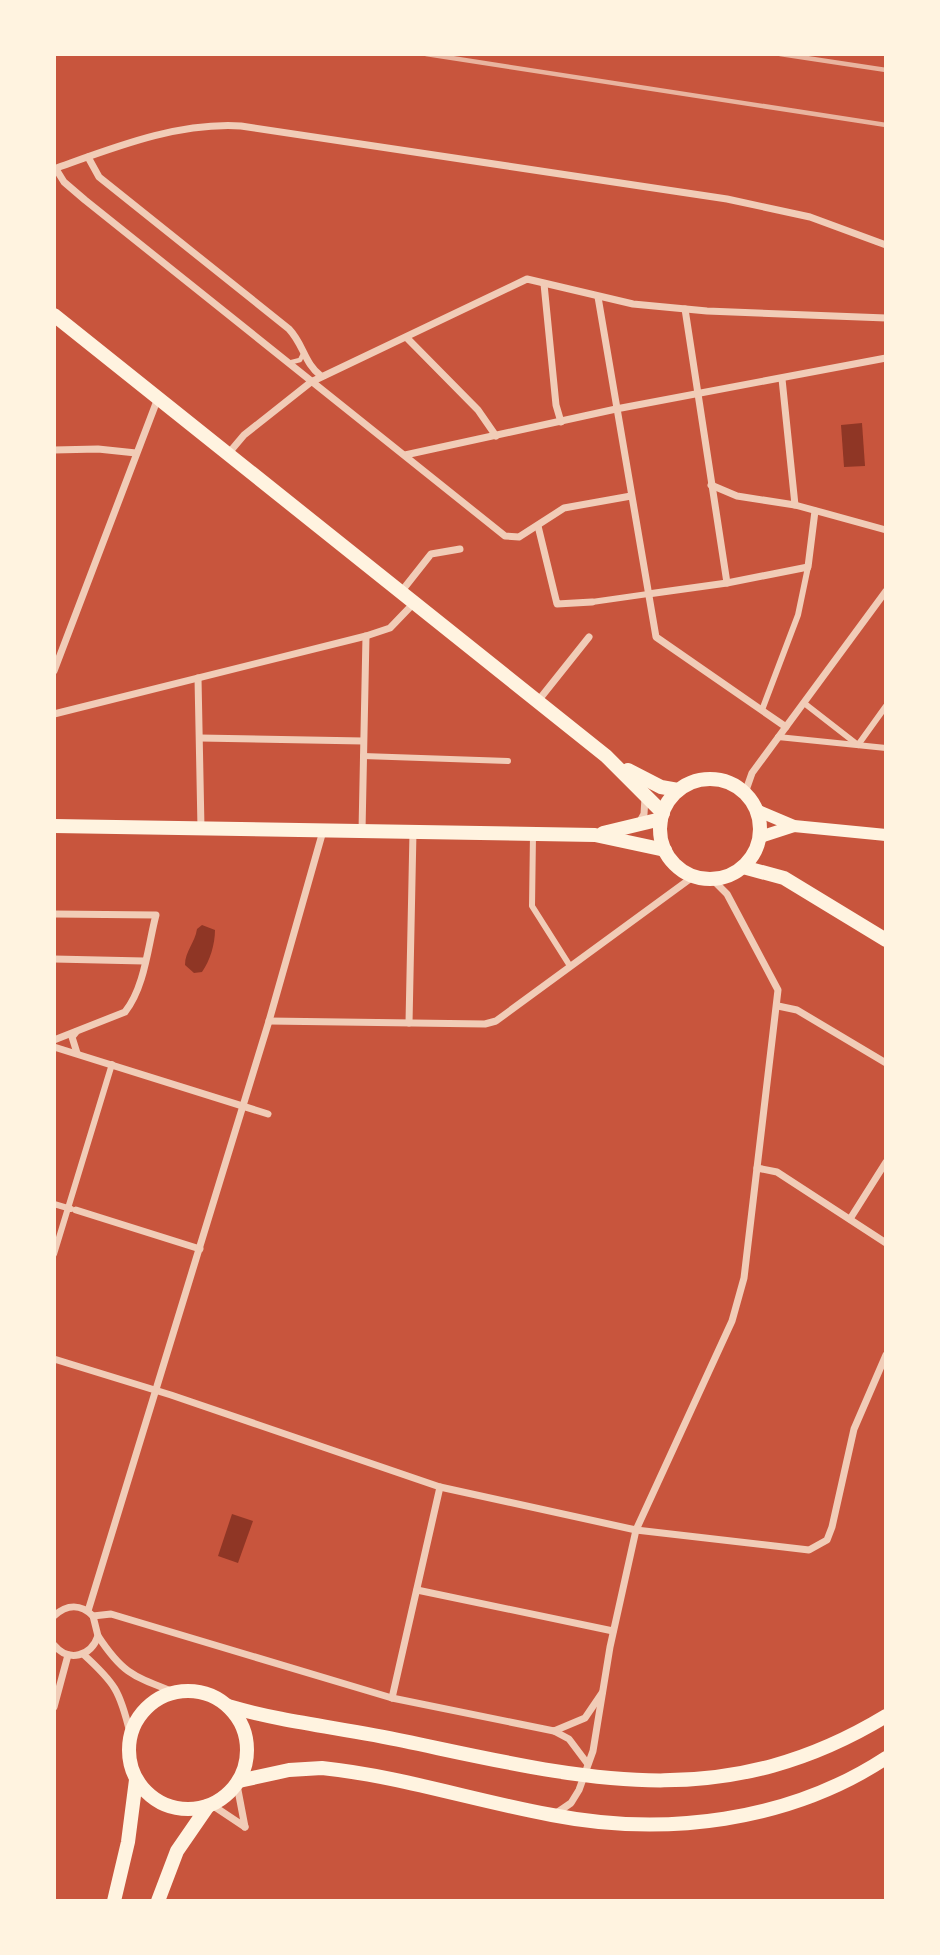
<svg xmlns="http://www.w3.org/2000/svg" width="940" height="1955" viewBox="0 0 940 1955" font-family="'IBM Plex Sans',sans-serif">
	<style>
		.water { fill: #8f3625 }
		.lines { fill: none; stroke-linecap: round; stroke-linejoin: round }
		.service { stroke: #f1ccb7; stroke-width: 4.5 }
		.pedestrian { stroke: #f1ccb7; stroke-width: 6 }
		.minor { stroke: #f1ccb7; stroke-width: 7 }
		.secondary { stroke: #fff3e0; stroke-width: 12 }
		.primary { stroke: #fff3e0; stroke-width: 14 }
		.rail { stroke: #e9b49f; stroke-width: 4.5 }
	</style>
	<rect width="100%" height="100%" fill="#c8553d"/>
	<g class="water">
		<path d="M862,423L865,466L844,467L841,425Z"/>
		<path d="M202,925L215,930C215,944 210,961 202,972L194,973L185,965C185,951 195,943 197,929Z"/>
		<path d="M232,1514L253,1521L238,1563L218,1556Z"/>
	</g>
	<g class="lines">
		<path class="service" d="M288,363L300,360L303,354"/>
		<g class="pedestrian">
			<path d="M592,602L648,594"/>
			<path d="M804,703L858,745L886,706"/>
			<path d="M762,710L798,615L808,567"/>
			<path d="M778,737L886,748"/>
			<path d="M363,756L508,761"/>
			<path d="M533,835L532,906L570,966"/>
			<path d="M54,1204L71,1209"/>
			<path d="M54,1254L112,1064"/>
		</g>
		<g class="minor">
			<path d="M88,157L99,177L289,329C304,345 304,363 321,376"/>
			<path d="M54,169C113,148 177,122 241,126L727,199L810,217L886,245"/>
			<path d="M56,169L64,182L85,200L505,536L519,537L564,508L631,496"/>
			<path d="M544,284L556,405L561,422"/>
			<path d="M598,297L656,637L786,727"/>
			<path d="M685,309L727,583"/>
			<path d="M407,338L478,410L496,436"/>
			<path d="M782,379L795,505"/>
			<path d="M54,450L98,449L136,453"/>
			<path d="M228,454L244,435L311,382L527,279L633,304L707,311L886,318"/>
			<path d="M405,455L616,409L886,358"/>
			<path d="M711,485L737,496L795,505L886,530"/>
			<path d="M538,526L557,604L592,602"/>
			<path d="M401,592L431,554L460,549"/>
			<path d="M648,594L727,583L808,567L815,511"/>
			<path d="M54,671L158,398"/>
			<path d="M198,678L201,828"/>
			<path d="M538,701L589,637"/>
			<path d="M54,714L366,636L390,628L414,603"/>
			<path d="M200,738L363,741"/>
			<path d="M745,793L752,773L886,591"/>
			<path d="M639,823L644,814L645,798"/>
			<path d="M362,831L366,636"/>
			<path d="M54,914L156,915C148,945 145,987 125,1012L54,1040"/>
			<path d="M54,959L144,961"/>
			<path d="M778,1006L797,1010L886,1063"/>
			<path d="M269,1021L485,1024L496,1021L694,876"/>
			<path d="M409,1023L413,832"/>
			<path d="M76,1032L72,1037L77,1053"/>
			<path d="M54,1047L268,1114"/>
			<path d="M757,1168L777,1172L886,1243"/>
			<path d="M76,1210L200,1249"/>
			<path d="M850,1219L886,1162"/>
			<path d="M54,1359L171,1395L440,1487L636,1530L809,1550L827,1540L832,1527L854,1429L886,1355"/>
			<path d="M417,1590L613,1631"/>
			<path d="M88,1611L269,1021L323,831"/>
			<path d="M54,1616C67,1604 81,1604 93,1616L98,1636C91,1656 69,1663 54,1645"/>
			<path d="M93,1616L111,1614L392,1698L554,1731L585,1718L602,1693"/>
			<path d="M98,1636C123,1674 133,1676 174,1692"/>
			<path d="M83,1654C115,1683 120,1691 130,1733"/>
			<path d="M392,1698L440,1487"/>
			<path d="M54,1707L68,1655"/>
			<path d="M554,1731L569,1739L587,1763"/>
			<path d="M237,1785L245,1827"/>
			<path d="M212,1805L245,1827"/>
			<path d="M555,1814L571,1803L579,1790L593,1751L610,1647L636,1530L732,1321L744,1278L778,990L727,894L712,879"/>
		</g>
		<g class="secondary">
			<path d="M756,810L794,826L886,835"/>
			<path d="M760,837L794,826"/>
		</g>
		<g class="primary">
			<path d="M54,315L606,756L663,813"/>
			<path d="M628,770L661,787L678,790"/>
			<circle cx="710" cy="829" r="50"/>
			<path d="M54,826L595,835L665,850"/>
			<path d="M603,833L661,819"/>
			<path d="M743,867L784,878L886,940"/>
			<circle cx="188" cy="1750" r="59"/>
			<path d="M228,1706C286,1723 345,1728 404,1741C581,1778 719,1817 886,1716"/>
			<path d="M239,1781L289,1770L322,1768C399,1776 475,1801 552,1815C665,1837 788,1822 886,1758"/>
			<path d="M114,1901L128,1842L136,1780"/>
			<path d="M158,1901L177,1851L208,1806"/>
		</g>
		<g class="rail">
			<path d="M426,54L886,125"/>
			<path d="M780,54L886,70"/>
		</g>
	</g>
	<rect width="940" height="1955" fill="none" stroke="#fff3e0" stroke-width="112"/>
</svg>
